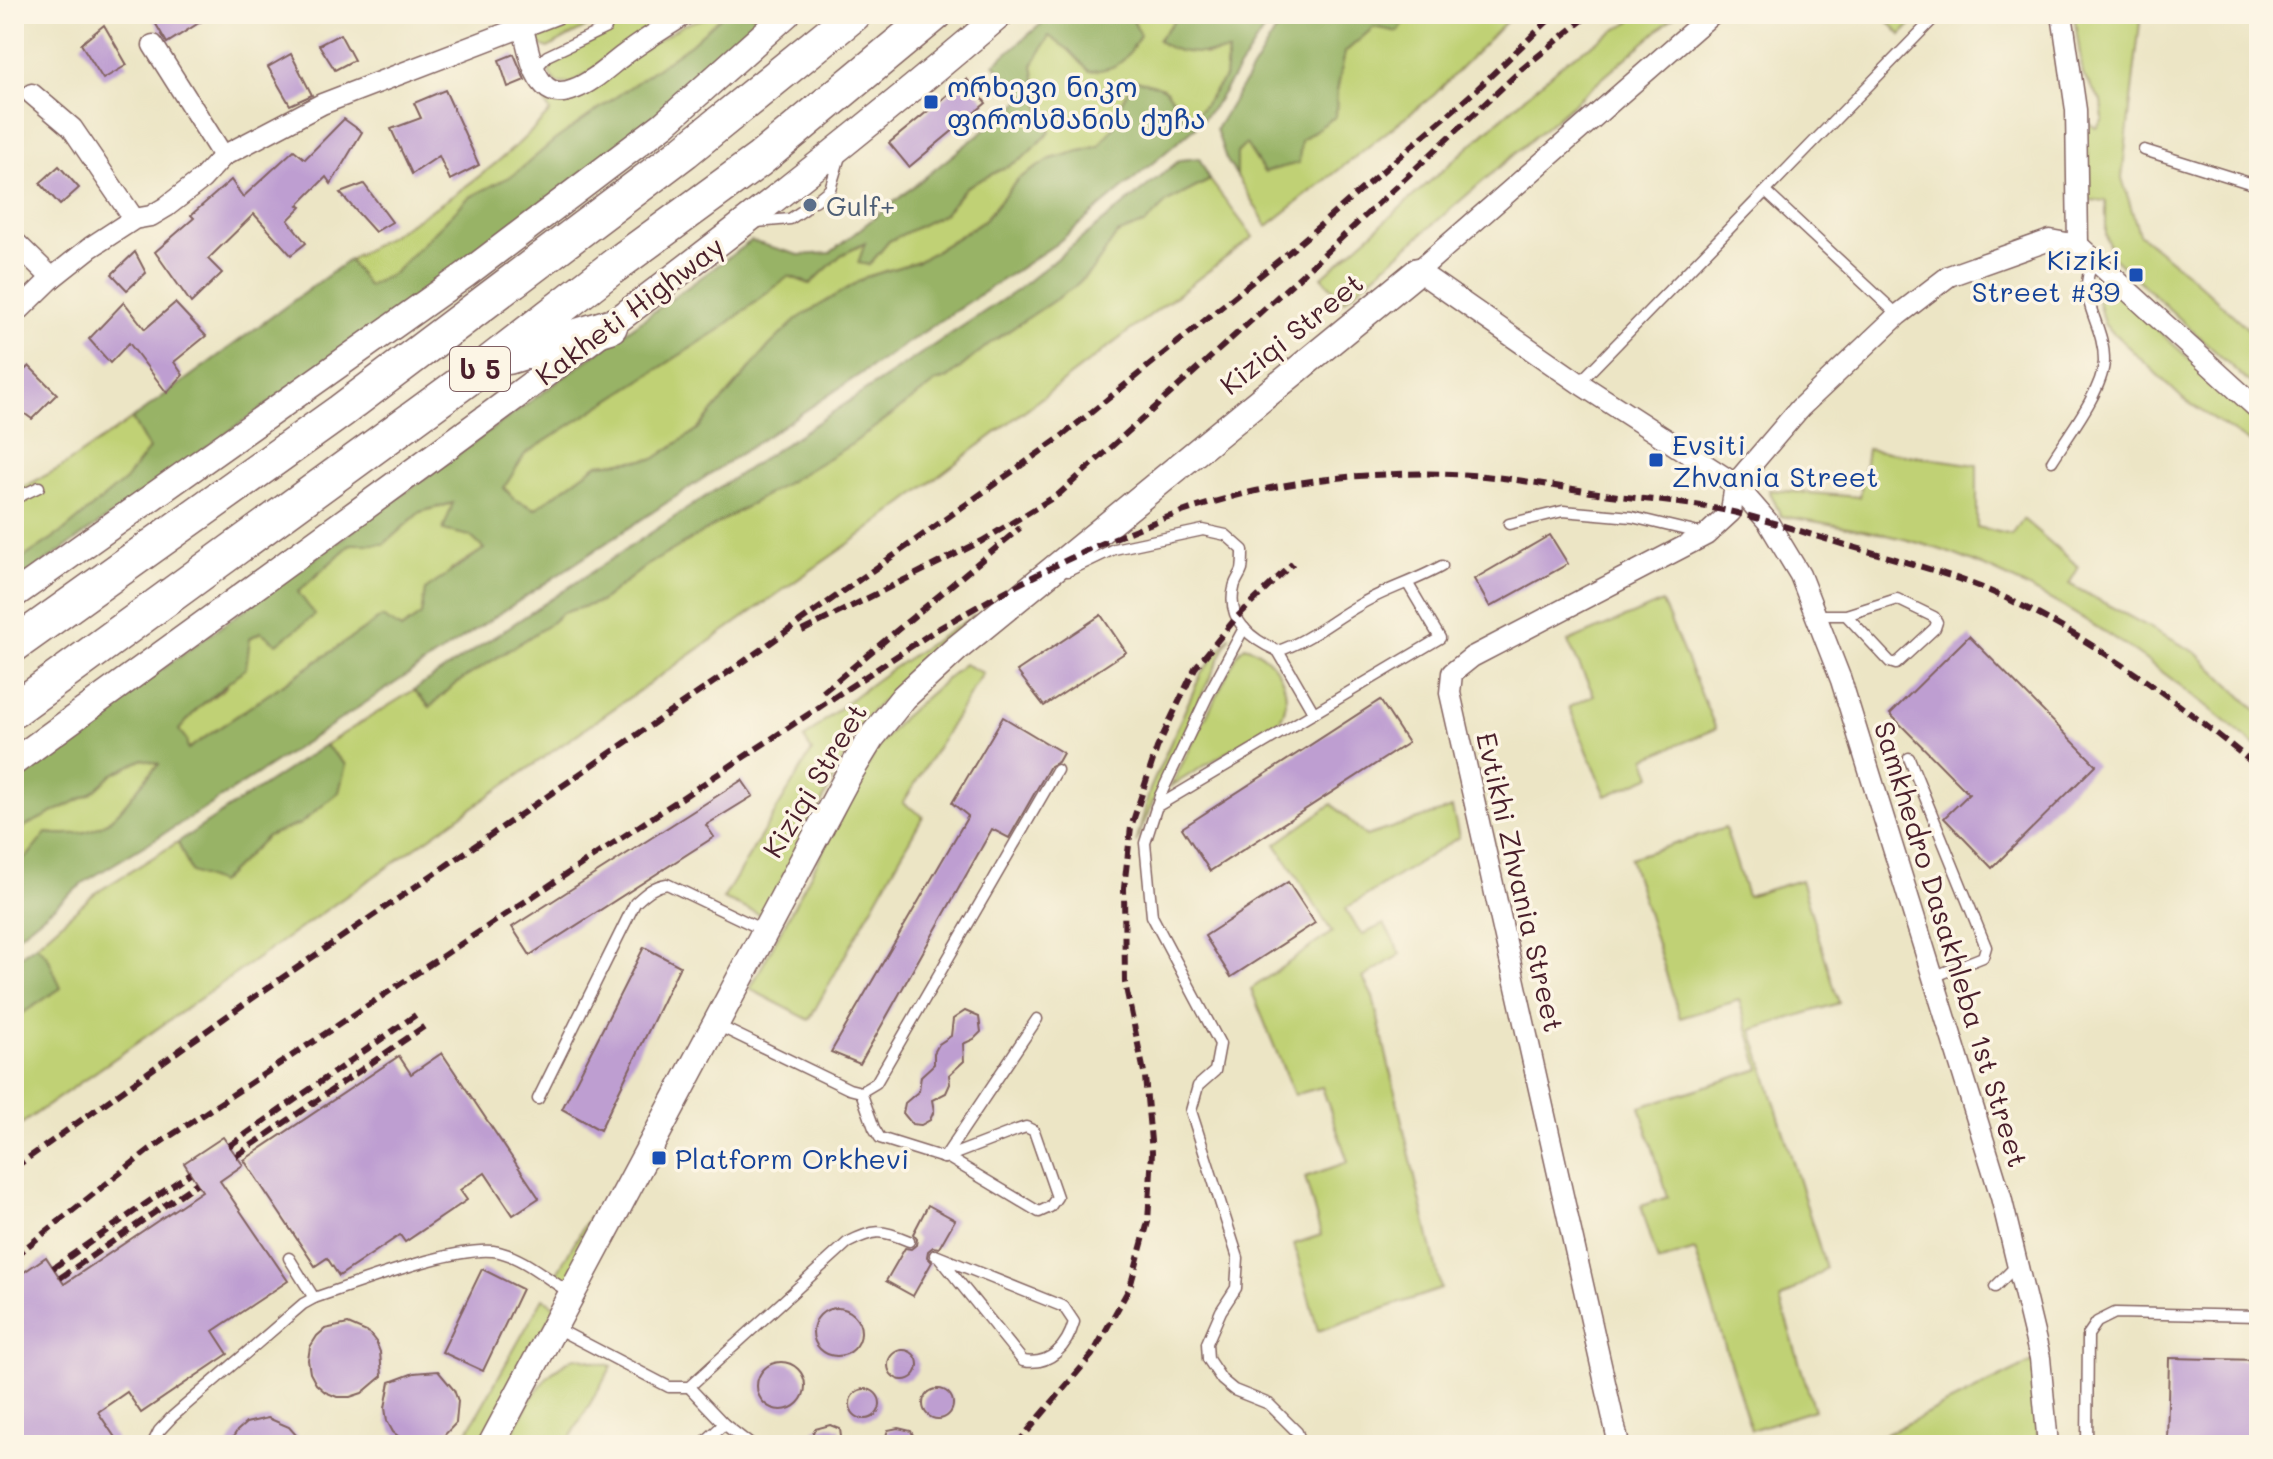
<svg xmlns="http://www.w3.org/2000/svg" width="2273" height="1459" viewBox="0 0 2273 1459" font-family="Mali,'Noto Sans Georgian',sans-serif">
	<style>
		.green { fill: #c0d174; stroke: #857850; stroke-width: 2 }
		.forest { fill: #98b366; stroke: #716948; stroke-width: 2; fill-rule: evenodd }
		.building { fill: #be9ed1 }
		.lines { fill: none; stroke-linecap: round; stroke-linejoin: round }
		.service-casing { stroke: #836461; stroke-width: 13 }
		.minor-casing { stroke: #836461; stroke-width: 23 }
		.tertiary-casing { stroke: #836461; stroke-width: 29 }
		.trunk-casing { stroke: #836461; stroke-width: 37 }
		.service { stroke: #fff; stroke-width: 10 }
		.minor { stroke: #fff; stroke-width: 20 }
		.tertiary { stroke: #fff; stroke-width: 26 }
		.trunk { stroke: #fff; stroke-width: 34 }
		.rail { stroke: #4a1f2b; stroke-width: 6; stroke-dasharray: 12 6; stroke-linecap: butt }
		.transit-dot { fill: #1a4fb4; stroke: #fcf5e5; stroke-width: 3 }
		.service-dot { fill: #5c6f8a; stroke: #fcf5e5; stroke-width: 3 }
		.labels { text-anchor: middle; dominant-baseline: central; stroke-width: 7; stroke-linejoin: round; paint-order: stroke }
		.shield { fill: #fcf5e5; stroke: #7f5f63; stroke-width: 2 }
		.shield-label { font-size: 26px; font-weight: bold; fill: #4a1f2b }
		.transit-label { font-size: 28px; fill: #164399; stroke: #fcf5e5; text-anchor: start }
		.service-label { font-size: 28px; fill: #4e5e75; stroke: #fcf5e5; text-anchor: start }
		.street-label { font-size: 28px; fill: #4a1f2b; stroke: #fcf5e5 }
	</style>
	<rect width="100%" height="100%" fill="#fcf5e5"/>
	<filter id="ink" filterUnits="userSpaceOnUse"><feTurbulence type="fractalNoise" baseFrequency=".0125" numOctaves="2"/><feDisplacementMap in="SourceGraphic" scale="16" xChannelSelector="R" yChannelSelector="G"/><feConvolveMatrix kernelMatrix="1 2 1 2 8 2 1 2 1" color-interpolation-filters="sRGB"/></filter>
	<filter id="wash" filterUnits="userSpaceOnUse"><feTurbulence type="fractalNoise" baseFrequency=".006" numOctaves="4" result="noise"/><feDisplacementMap in="SourceGraphic" scale="32" xChannelSelector="R" yChannelSelector="G"/><feGaussianBlur stdDeviation="1.8" result="paint"/><feColorMatrix in="noise" values="0 0 0 0 0 0 0 0 0 0 0 0 0 0 0 0 0 1.4 0 .05"/><feComposite in="paint" operator="in"/></filter>
	<g filter="url(#wash)">
		<rect width="100%" height="100%" fill="#ece5c5"/>
		<g class="green">
			<path d="M579,14H590V25L548,48L538,44L541,33Z"/>
			<path d="M643,14H680L571,84L556,83C549,76 548,70 552,62Z"/>
			<path d="M717,14H724L691,44L555,140L515,174L468,198L394,273L368,286L349,260C421,218 493,175 550,112L543,98L559,101L683,25Z"/>
			<path d="M1130,14H1170L1173,22L1205,55L1228,51L1225,77L1202,108L1186,123L1118,109L1114,126L1099,146L1051,159L1018,179L984,220L919,261L866,277L770,345L698,429L654,459L598,464L535,509L514,499L504,487L525,454L719,330L789,276L810,284L841,255L866,243L869,265L889,241L944,214L966,187L1022,159L1050,132L1040,108L1033,65L1049,35L1069,50L1090,71L1140,35Z"/>
			<path d="M1410,14H1514L1434,95L1267,226L1237,176V153L1246,143L1257,158L1301,140L1336,116L1337,91L1345,52L1374,27L1398,31Z"/>
			<path d="M1642,14H1677L1344,301L1322,277L1567,60Z"/>
			<path d="M1881,14H1922L1901,35Z"/>
			<path d="M2074,14H2141L2122,178L2139,234L2193,278L2259,339V392L2111,255L2106,234V201L2087,200L2082,120L2096,128L2103,120L2101,101L2083,75Z"/>
			<path d="M1210,180L1253,237L864,533L14,1129V1019L24,1012L51,967L48,957L36,945L94,894L178,842L184,853L219,883L267,836L300,824L346,765L325,745L414,690L430,707L455,684L547,626L562,613L600,602L646,566L852,444L936,382L948,378L989,344L1074,287L1093,269L1117,234L1146,223L1167,202Z"/>
			<path d="M2096,274L2259,422V432L2250,443L2183,399L2104,324L2093,281Z"/>
			<path d="M132,419L149,449L126,480L65,530L14,564V492L60,468Z"/>
			<path d="M1867,449L1977,465V527L2012,535L2023,519L2079,567L2069,584L2197,653L2259,713V749C2168,672 2070,599 1958,556C1901,534 1841,526 1781,516L1769,490L1860,497Z"/>
			<path d="M454,503L471,536L484,549L452,569L421,615L401,629L381,618L188,749L178,730L199,707L225,688L250,638L261,632L314,616L298,592L351,544H384L420,512Z"/>
			<path d="M1662,602L1716,729L1646,758L1652,776L1606,796L1569,707L1594,695L1568,642Z"/>
			<path d="M975,615L872,711L860,728L763,916L723,899L812,751L804,739C856,690 915,653 975,615Z"/>
			<path d="M1230,636L1166,770L1136,843L1150,789L1201,674Z"/>
			<path d="M1245,646C1275,655 1297,691 1280,720L1171,786L1238,653Z"/>
			<path d="M964,664L983,673L903,803L923,816L809,1020L750,989L878,747L902,718Z"/>
			<path d="M143,759L159,763C120,804 114,842 47,833L28,856L14,862V836L27,825L91,794L113,774Z"/>
			<path d="M1332,804L1366,836L1452,808L1459,837L1345,909L1362,935L1384,924L1401,954L1363,978L1373,997L1441,1289L1318,1331L1294,1244L1321,1235L1305,1177L1348,1162L1322,1087L1294,1095L1251,989L1332,932L1276,844Z"/>
			<path d="M1725,828L1747,896L1801,880L1839,1003L1752,1030L1826,1268L1780,1300L1814,1410L1751,1430L1695,1250L1658,1262L1641,1206L1668,1197L1640,1107L1760,1069L1739,1000L1680,1018L1630,858Z"/>
			<path d="M621,1185L568,1282L555,1276L589,1217Z"/>
			<path d="M543,1298L556,1307L480,1445H460Z"/>
			<path d="M576,1357L612,1366L566,1445H506C524,1413 539,1372 576,1357Z"/>
			<path d="M2034,1361L2038,1445H1864Z"/>
		</g>
		<g class="forest">
			<path d="M724,14H752L766,28L463,266L14,584V564L65,530L125,480L149,449L132,419L349,260L368,286L394,273L468,198L515,174L555,140L691,44Z"/>
			<path d="M1053,14H1130L1140,35C1126,60 1120,70 1089,71L1069,50L1049,36L1033,65L1040,108L1050,132L1022,159L966,187L944,214L889,241L869,265L858,263L865,243L841,255L810,284L789,276L719,330L525,454L504,488L514,499L535,509L598,464L654,459L698,429L770,345L797,319L866,277L919,261L984,221L1018,179L1051,159L1099,146L1114,126L1118,109L1134,80C1174,87 1167,91 1186,123L1202,108L1225,77L1228,52C1206,53 1175,57 1158,40L1173,22L1170,14H1274L1215,105L1198,125L1056,244L335,723L201,811L86,881L14,939V901L19,895L14,879V862L28,856L46,833C114,842 120,804 159,764L143,759L113,774L91,794L27,825L14,836V777L751,241L799,255L830,253L1023,99L994,64ZM453,503L443,530L470,536L484,549L425,590L421,615L401,629L382,617L188,749L186,739L179,730L199,707L246,668L250,638L261,632L277,644L315,615L298,592L351,544H384L420,512Z"/>
			<path d="M1286,14H1410L1398,32L1374,27L1345,52L1337,91L1336,116L1301,140L1299,163L1264,172L1246,144L1237,153V176L1226,159L1216,129Z"/>
			<path d="M1199,158L1210,180L1167,202L1146,223L1117,234L1093,269L1074,287L989,344L948,378L936,382L852,444L646,566L600,602L562,613L547,626L455,684L430,707L414,690L1017,290L1180,160Z"/>
			<path d="M325,745L346,765L339,792L300,824L267,836L219,883L191,872L178,842Z"/>
			<path d="M36,945L48,957L61,988L14,1019V960Z"/>
		</g>
		<g id="blocks">
			<g class="building">
				<path d="M150,14H213L167,43Z"/>
				<path d="M104,25L127,65L103,79L81,44Z"/>
				<path d="M340,34L354,60L335,70L319,45Z"/>
				<path d="M291,54L312,95L290,105L268,67Z"/>
				<path d="M514,54L525,80L508,87L499,60Z"/>
				<path d="M967,79L986,103L909,167L889,143Z"/>
				<path d="M445,90L479,165L450,180L439,156L412,174L391,129L421,118L414,103Z"/>
				<path d="M344,119L362,132L331,184L326,177L298,205L301,207L288,220L306,243L291,255L254,214L208,259L222,273L191,303L155,252L194,218L191,215L231,180L243,197L294,150L305,159Z"/>
				<path d="M59,166L79,188L60,205L40,183Z"/>
				<path d="M364,184L392,222L375,232L340,193Z"/>
				<path d="M135,252L146,273L127,290L112,274Z"/>
				<path d="M124,302L145,329L175,303L206,336L174,362L183,375L167,393L129,343L110,363L89,339Z"/>
				<path d="M29,366L57,394L32,419L14,406V380Z"/>
				<path d="M1550,535L1568,564L1490,607L1474,579Z"/>
				<path d="M1101,615L1126,652L1044,706L1017,671Z"/>
				<path d="M1969,636L2096,765L1992,868L1944,818L1969,794L1890,714Z"/>
				<path d="M1380,700L1408,743L1210,871L1182,828Z"/>
				<path d="M1003,717L1063,753L1058,762L1050,766L1009,838L992,829L860,1064L831,1052L968,816L952,803Z"/>
				<path d="M742,780L753,796L706,825L714,837L530,955L512,927Z"/>
				<path d="M1288,882L1315,923L1231,977L1205,936Z"/>
				<path d="M644,947L680,966L600,1130L562,1109Z"/>
				<path d="M965,1011L979,1017L981,1032L974,1039L963,1044L964,1061L949,1075L950,1084L946,1093L932,1100L934,1111L930,1120L921,1125L912,1124L903,1113L905,1103L919,1091L921,1076L934,1064V1053L939,1044L951,1036L953,1019Z"/>
				<path d="M442,1053L539,1198L513,1215L485,1173L460,1190L467,1200L405,1242L400,1235L339,1276L327,1258L315,1266L244,1160L399,1056L411,1074Z"/>
				<path d="M223,1137L243,1165L220,1181L288,1281L213,1331L228,1354L141,1413L127,1392L98,1412L120,1445H19L14,1437V1334L22,1329L14,1318V1279L46,1257L64,1284L202,1191L184,1163Z"/>
				<path d="M928,1205L955,1220L939,1248L933,1247L928,1251L927,1257L932,1262L913,1296L886,1281L905,1248L911,1249L916,1245L917,1239L913,1234Z"/>
				<path d="M482,1269L522,1289L483,1371L442,1352Z"/>
				<circle cx="837" cy="1332" r="24"/>
				<path d="M348,1324L369,1333L376,1342L380,1352L382,1376L362,1393L350,1397H337L325,1392L316,1384L310,1373L308,1360L310,1347L317,1336L325,1329Z"/>
				<circle cx="903" cy="1365" r="15"/>
				<path d="M2169,1358L2259,1360V1445H2167Z"/>
				<circle cx="781" cy="1386" r="24"/>
				<path d="M438,1371L454,1390L458,1401L456,1423L439,1441L427,1445H415L403,1440L393,1432L387,1421L385,1408L390,1382L414,1373Z"/>
				<circle cx="865" cy="1404" r="15"/>
				<circle cx="938" cy="1404" r="15"/>
				<path d="M268,1418L289,1427L305,1445H228L237,1431L246,1423Z"/>
				<path d="M830,1425L840,1429L842,1445H808L815,1429Z"/>
				<path d="M898,1428L911,1431L918,1445H883L888,1430Z"/>
			</g>
		</g>
	</g>
	<g filter="url(#ink)">
		<use href="#blocks" fill-opacity="0" stroke="#836461" stroke-width="2"/>
		<g class="lines">
			<defs>
				<g id="service">
					<path d="M608,21L628,14"/>
					<path d="M537,71L540,64L547,56L606,28L608,14"/>
					<path d="M2144,150L2259,186"/>
					<path d="M1766,192L1898,315"/>
					<path d="M815,201L830,189L840,156"/>
					<path d="M757,222L790,219L805,209"/>
					<path d="M1579,383L1938,14"/>
					<path d="M2052,461C2068,435 2102,392 2104,362C2105,321 2072,297 2095,260"/>
					<path d="M14,499L39,487"/>
					<path d="M1509,524L1563,511L1632,517L1703,534"/>
					<path d="M1068,571L1114,549L1203,530L1226,535L1243,550C1243,556 1243,564 1242,570C1240,576 1235,581 1234,588C1226,620 1252,640 1278,651C1309,641 1332,620 1361,604C1386,589 1416,581 1442,566"/>
					<path d="M1815,615H1846L1890,662L1896,664L1935,628L1937,622L1934,617L1897,599L1846,615"/>
					<path d="M1244,628L1207,697L1160,796L1145,843L1152,916L1220,1044L1215,1071L1198,1086L1191,1111L1238,1258L1236,1288L1221,1311L1207,1343L1208,1359L1222,1380L1234,1390L1269,1404L1297,1432L1302,1445"/>
					<path d="M1278,651L1314,713"/>
					<path d="M1909,758L1986,947L1983,957L1933,977"/>
					<path d="M1156,807L1440,638L1408,584"/>
					<path d="M717,1025L849,1089L861,1092L876,1083L1057,770"/>
					<path d="M861,1092L874,1128L880,1138L944,1158L1037,1019"/>
					<path d="M538,1099L635,903C645,894 653,886 667,884L765,931"/>
					<path d="M944,1158L947,1157L1017,1130L1026,1127L1034,1131L1057,1197L1050,1207L1039,1212L947,1157"/>
					<path d="M935,1255L1064,1307L1074,1322C1067,1347 1050,1366 1023,1361L939,1257"/>
					<path d="M289,1258L314,1298"/>
					<path d="M1995,1287L2016,1266"/>
					<path d="M556,1328L669,1387H689L847,1243C874,1229 881,1229 909,1241"/>
					<path d="M689,1387L724,1424L751,1445"/>
					<path d="M152,1445L159,1431L172,1417L303,1304L314,1298C357,1284 460,1243 499,1252C524,1258 547,1279 569,1292"/>
					<path d="M701,1445L724,1424"/>
					<path d="M2087,1445L2088,1335L2097,1322L2115,1313L2259,1316"/>
				</g>
				<g id="minor">
					<path d="M1712,14L1418,271L1579,383L1735,484L1768,522L1800,575L1841,680L2001,1197L2040,1358L2048,1445"/>
					<path d="M2062,14L2076,110L2078,245"/>
					<path d="M523,29C528,46 531,72 545,86C553,94 564,93 574,89C592,83 609,66 624,55C644,40 665,27 686,14"/>
					<path d="M153,45L223,156"/>
					<path d="M32,94L72,128L134,219"/>
					<path d="M14,241L52,278"/>
					<path d="M14,315L52,278L91,247L134,219L151,216L166,207L202,179L223,156L322,104L556,14"/>
					<path d="M1735,484L1800,408L1898,315L1949,276L2050,240L2078,245L2259,410"/>
					<path d="M1619,1445L1450,693L1452,673L1472,657L1706,535L1731,512L1735,484"/>
				</g>
				<g id="tertiary">
					<path d="M14,595L465,275L664,124L787,14"/>
					<path d="M14,762C347,518 687,282 1001,14"/>
					<path d="M491,1445L849,774L871,738L904,697L956,649L1418,271"/>
				</g>
				<g id="trunk">
					<path d="M508,357L610,326"/>
					<path d="M14,645L341,411L685,151L854,14"/>
					<path d="M14,710L489,363L614,266L759,160L935,14"/>
				</g>
			</defs>
			<use href="#service" class="service-casing"/>
			<use href="#minor" class="minor-casing"/>
			<use href="#tertiary" class="tertiary-casing"/>
			<use href="#trunk" class="trunk-casing"/>
			<use href="#service" class="service"/>
			<use href="#minor" class="minor"/>
			<use href="#tertiary" class="tertiary"/>
			<use href="#trunk" class="trunk"/>
			<g class="rail">
				<path d="M802,631L982,541L1059,494L1305,272L1522,69L1590,14"/>
				<path d="M823,692L1020,528"/>
				<path d="M229,1146L417,1014"/>
				<path d="M236,1156L425,1026"/>
				<path d="M14,1168L247,1002L746,660L1057,440L1288,253L1474,92L1555,14"/>
				<path d="M14,1257L149,1150L936,630C1037,572 1142,517 1256,491C1327,475 1412,470 1484,476C1527,480 1569,489 1611,495C1647,500 1683,502 1718,509C1760,517 1801,532 1842,544C1906,562 1970,578 2030,610C2113,653 2187,709 2259,768"/>
				<path d="M53,1268L190,1173"/>
				<path d="M60,1278L197,1183"/>
				<path d="M1016,1445L1092,1355L1130,1287L1148,1222L1152,1152L1145,1077L1125,983L1124,888L1131,827L1157,748L1195,668L1236,618L1293,563"/>
			</g>
		</g>
	</g>
	<g class="transit-dot">
		<rect x="923" y="94" width="16" height="16" rx="4"/>
		<rect x="2128" y="267" width="16" height="16" rx="4"/>
		<rect x="1648" y="452" width="16" height="16" rx="4"/>
		<rect x="651" y="1150" width="16" height="16" rx="4"/>
	</g>
	<circle class="service-dot" cx="810" cy="205" r="8"/>
	<g class="labels">
		<rect class="shield" x="450" y="347" width="60" height="44" rx="6"/>
		<g class="shield-label">
			<text x="480" y="369">ს 5</text>
		</g>
		<g class="transit-label">
			<text x="947" y="86">ორხევი ნიკო<tspan x="947" dy="32">ფიროსმანის ქუჩა</tspan></text>
			<text x="2120" y="259" text-anchor="end">Kiziki<tspan x="2120" dy="32">Street #39</tspan></text>
			<text x="1672" y="444">Evsiti<tspan x="1672" dy="32">Zhvania Street</tspan></text>
			<text x="675" y="1158">Platform Orkhevi</text>
		</g>
		<g class="service-label">
			<text x="826" y="205">Gulf+</text>
		</g>
		<g class="street-label">
			<text transform="translate(629 310) rotate(-37)">Kakheti Highway</text>
			<text transform="translate(1291 333) rotate(-39)">Kiziqi Street</text>
			<text transform="translate(814 780) rotate(-59)">Kiziqi Street</text>
			<text transform="translate(1521 882) rotate(77)">Evtikhi Zhvania Street</text>
			<text transform="translate(1952 944) rotate(73)">Samkhedro Dasakhleba 1st Street</text>
		</g>
	</g>
	<rect width="2273" height="1459" fill="none" stroke="#fcf5e5" stroke-width="48"/>
</svg>
